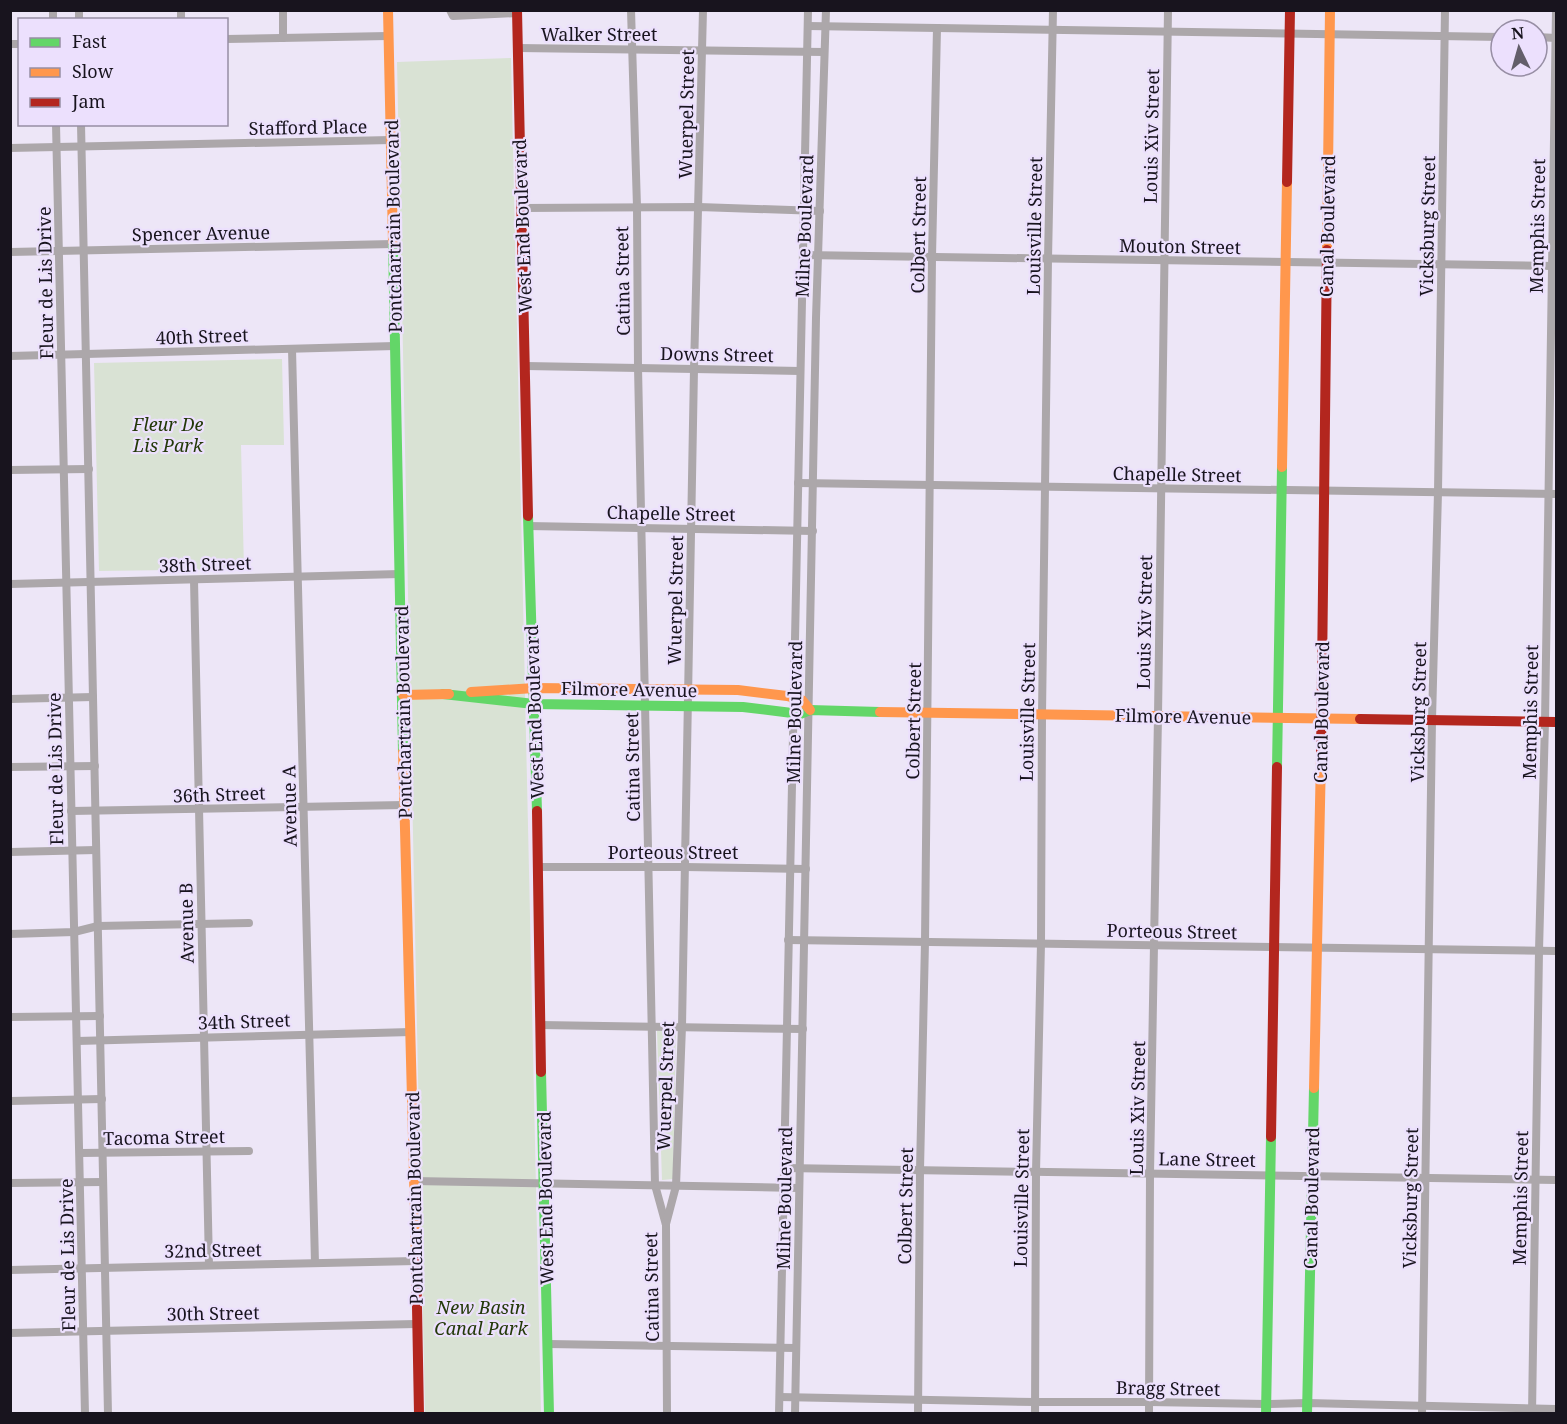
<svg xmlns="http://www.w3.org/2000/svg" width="1567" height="1424" viewBox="0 0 1567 1424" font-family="'Noto Serif',serif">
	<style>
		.green { fill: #d9e2d4 }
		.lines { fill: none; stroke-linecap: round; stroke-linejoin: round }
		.street { stroke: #aca7aa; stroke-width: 8 }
		.fast { stroke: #63d668; stroke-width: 10 }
		.slow { stroke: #ff974d; stroke-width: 10 }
		.jam { stroke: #b3261e; stroke-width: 10 }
		.labels { text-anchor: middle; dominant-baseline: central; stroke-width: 4.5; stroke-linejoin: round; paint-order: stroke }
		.street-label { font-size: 18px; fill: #18141e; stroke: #ece0fd }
		.park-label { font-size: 18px; font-style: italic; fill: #233908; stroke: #ece0fd }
	</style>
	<rect width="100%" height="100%" fill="#ede6f7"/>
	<g class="green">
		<path d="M511,58L541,1413H425L397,62Z"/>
		<path d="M282,359L284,445H241L244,569L99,571L94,363Z"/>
		<path d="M657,1031H676L673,1179L662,1180Z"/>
	</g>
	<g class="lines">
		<g class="street">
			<path d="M53,10V20"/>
			<path d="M79,10V20"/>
			<path d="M181,10V20"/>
			<path d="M283,10V38"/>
			<path d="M450,10L453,16L517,13"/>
			<path d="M631,10L637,207L638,367L655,1185L666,1225L667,1414"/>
			<path d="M808,26L1501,37"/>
			<path d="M1537,37L1556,38"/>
			<path d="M226,39L388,36"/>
			<path d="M10,44H20"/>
			<path d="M518,48L824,52"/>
			<path d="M56,124L85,1414"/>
			<path d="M81,124L108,1414"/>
			<path d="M10,148L391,140"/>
			<path d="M522,208L699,207L820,211"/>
			<path d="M10,252L393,244"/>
			<path d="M803,255L1554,266"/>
			<path d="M292,349L315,1263"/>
			<path d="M10,356L395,346"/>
			<path d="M526,366L800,371"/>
			<path d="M10,470L89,469"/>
			<path d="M798,483L1556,494"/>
			<path d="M528,526L813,531"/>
			<path d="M194,580L209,1265"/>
			<path d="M10,584L400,574"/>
			<path d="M10,699L93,697"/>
			<path d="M10,767L95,766"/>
			<path d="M71,811L404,805"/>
			<path d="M10,852L96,850"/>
			<path d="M539,867H685L806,869"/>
			<path d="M10,934L74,932L98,926L249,923"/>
			<path d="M788,940L1556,951"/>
			<path d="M10,1017L100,1016"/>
			<path d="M540,1025L803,1029"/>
			<path d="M77,1041L411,1032"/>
			<path d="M10,1101L102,1099"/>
			<path d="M80,1153L249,1151"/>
			<path d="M785,1168L1556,1180"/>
			<path d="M414,1181L799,1188"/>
			<path d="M10,1183L103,1182"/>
			<path d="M666,1224L676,1186L682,1026L694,369L703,10"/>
			<path d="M10,1270L416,1261"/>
			<path d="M10,1333L416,1324"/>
			<path d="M548,1344L796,1348"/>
			<path d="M780,1397L1035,1402H1149L1266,1404L1307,1403L1556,1409"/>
			<path d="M779,1414L808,10"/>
			<path d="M795,1414L816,318L826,10"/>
			<path d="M918,1414L920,1170L925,942L932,257L937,28"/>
			<path d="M1035,1414L1036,1172L1041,943L1042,714L1048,259L1053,10"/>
			<path d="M1149,1414L1150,1174L1158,716L1168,10"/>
			<path d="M1422,1414L1432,720L1438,492L1445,10"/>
			<path d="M1532,1414L1539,951L1545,722L1556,10"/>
		</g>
		<g class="fast">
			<path d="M393,242L403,752"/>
			<path d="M528,516L537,811"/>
			<path d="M443,694L534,704L743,707L800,714L810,710L880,712"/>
			<path d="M1277,767L1282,467"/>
			<path d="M541,1072L549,1414"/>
			<path d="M1266,1414L1271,1137"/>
			<path d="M1307,1414L1314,1088"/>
		</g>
		<g class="slow">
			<path d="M388,10L393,242"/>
			<path d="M1327,250L1330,10"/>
			<path d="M1282,467L1287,182"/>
			<path d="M471,692L534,688L738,690L787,696L802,700L810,710"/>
			<path d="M403,695L449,694"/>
			<path d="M880,712L1360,719"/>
			<path d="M403,752L416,1253"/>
			<path d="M1314,1088L1321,757"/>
		</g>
		<g class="jam">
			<path d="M517,10L528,516"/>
			<path d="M1287,182L1290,10"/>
			<path d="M1360,719L1556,722"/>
			<path d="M1321,757L1327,250"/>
			<path d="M537,811L541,1072"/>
			<path d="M1271,1137L1277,767"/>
			<path d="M416,1253L419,1414"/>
		</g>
	</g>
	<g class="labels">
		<g class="street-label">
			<text x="599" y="34">Walker Street</text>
			<text transform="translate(686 114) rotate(-89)">Wuerpel Street</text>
			<text transform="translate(308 127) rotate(-1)">Stafford Place</text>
			<text transform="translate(1151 136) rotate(-89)">Louis Xiv Street</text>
			<text transform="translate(393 226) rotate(-91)">Pontchartrain Boulevard</text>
			<text transform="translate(522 226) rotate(-92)">West End Boulevard</text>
			<text transform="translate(804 226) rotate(-88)">Milne Boulevard</text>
			<text transform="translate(1034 226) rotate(-89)">Louisville Street</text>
			<text transform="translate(1327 226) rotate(-89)">Canal Boulevard</text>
			<text transform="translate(1427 226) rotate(-89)">Vicksburg Street</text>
			<text transform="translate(1537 226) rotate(-89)">Memphis Street</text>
			<text transform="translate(201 233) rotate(-1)">Spencer Avenue</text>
			<text transform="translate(918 235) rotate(-89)">Colbert Street</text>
			<text transform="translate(1180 246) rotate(1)">Mouton Street</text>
			<text transform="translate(622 281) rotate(-91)">Catina Street</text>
			<text transform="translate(45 283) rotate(-91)">Fleur de Lis Drive</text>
			<text transform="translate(202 336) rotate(-2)">40th Street</text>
			<text transform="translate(717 354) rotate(1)">Downs Street</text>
			<text transform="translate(1177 474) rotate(1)">Chapelle Street</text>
			<text transform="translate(671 513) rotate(1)">Chapelle Street</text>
			<text transform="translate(205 564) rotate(-2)">38th Street</text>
			<text transform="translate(675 600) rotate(-89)">Wuerpel Street</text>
			<text transform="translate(1144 622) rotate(-89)">Louis Xiv Street</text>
			<text transform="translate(629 689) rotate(1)">Filmore Avenue</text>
			<text transform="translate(403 712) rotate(-91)">Pontchartrain Boulevard</text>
			<text transform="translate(534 712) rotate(-92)">West End Boulevard</text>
			<text transform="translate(794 712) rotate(-89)">Milne Boulevard</text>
			<text transform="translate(1027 712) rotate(-89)">Louisville Street</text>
			<text transform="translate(1321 712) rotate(-89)">Canal Boulevard</text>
			<text transform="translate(1418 712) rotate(-89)">Vicksburg Street</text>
			<text transform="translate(1530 712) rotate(-89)">Memphis Street</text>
			<text transform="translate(1183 716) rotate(1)">Filmore Avenue</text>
			<text transform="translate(913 721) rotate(-89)">Colbert Street</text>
			<text transform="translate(632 767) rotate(-91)">Catina Street</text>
			<text transform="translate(55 769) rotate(-91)">Fleur de Lis Drive</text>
			<text transform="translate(219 794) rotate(-2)">36th Street</text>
			<text transform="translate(289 806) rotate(-91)">Avenue A</text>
			<text x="673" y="852">Porteous Street</text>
			<text transform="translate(186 923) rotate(-91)">Avenue B</text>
			<text transform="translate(1172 931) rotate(1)">Porteous Street</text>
			<text transform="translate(244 1021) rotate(-2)">34th Street</text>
			<text transform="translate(665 1086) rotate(-88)">Wuerpel Street</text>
			<text transform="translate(1137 1108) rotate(-89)">Louis Xiv Street</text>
			<text transform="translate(164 1137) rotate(-1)">Tacoma Street</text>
			<text transform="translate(1207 1159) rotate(1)">Lane Street</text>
			<text transform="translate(414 1198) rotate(-91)">Pontchartrain Boulevard</text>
			<text transform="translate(545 1198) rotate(-91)">West End Boulevard</text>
			<text transform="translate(784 1198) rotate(-89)">Milne Boulevard</text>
			<text transform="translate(1021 1198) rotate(-89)">Louisville Street</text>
			<text transform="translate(1311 1198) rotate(-89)">Canal Boulevard</text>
			<text transform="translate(1410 1198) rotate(-89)">Vicksburg Street</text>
			<text transform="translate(1520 1198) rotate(-89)">Memphis Street</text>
			<text transform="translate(905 1206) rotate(-89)">Colbert Street</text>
			<text transform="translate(213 1250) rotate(-1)">32nd Street</text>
			<text transform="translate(67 1255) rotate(-91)">Fleur de Lis Drive</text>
			<text transform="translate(651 1287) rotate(-91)">Catina Street</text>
			<text transform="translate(213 1313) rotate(-1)">30th Street</text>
			<text transform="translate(1168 1388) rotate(1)">Bragg Street</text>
		</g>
		<g class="park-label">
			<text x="168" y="424">Fleur De<tspan x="168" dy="21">Lis Park</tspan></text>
			<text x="481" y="1307">New Basin<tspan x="481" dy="21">Canal Park</tspan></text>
		</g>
	</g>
	<rect width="1567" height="1424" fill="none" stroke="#18141e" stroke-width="24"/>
	<rect x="18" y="18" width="210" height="108" fill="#ece0fd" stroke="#978ea4" stroke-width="1.5"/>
	<rect x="30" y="38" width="30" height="9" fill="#63d668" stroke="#978ea4" stroke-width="1.5"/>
	<text x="72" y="48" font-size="18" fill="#18141e">Fast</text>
	<rect x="30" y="68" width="30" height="9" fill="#ff974d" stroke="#978ea4" stroke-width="1.5"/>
	<text x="72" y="78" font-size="18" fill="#18141e">Slow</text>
	<rect x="30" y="98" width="30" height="9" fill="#b3261e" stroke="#978ea4" stroke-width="1.5"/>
	<text x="72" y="108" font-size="18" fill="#18141e">Jam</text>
	<g transform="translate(1519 48) rotate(355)"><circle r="28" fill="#ece0fd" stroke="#978ea4" stroke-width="1.5"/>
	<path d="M0-4.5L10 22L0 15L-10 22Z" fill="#635e6a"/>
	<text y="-9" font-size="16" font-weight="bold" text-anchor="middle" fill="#18141e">N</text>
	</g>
</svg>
